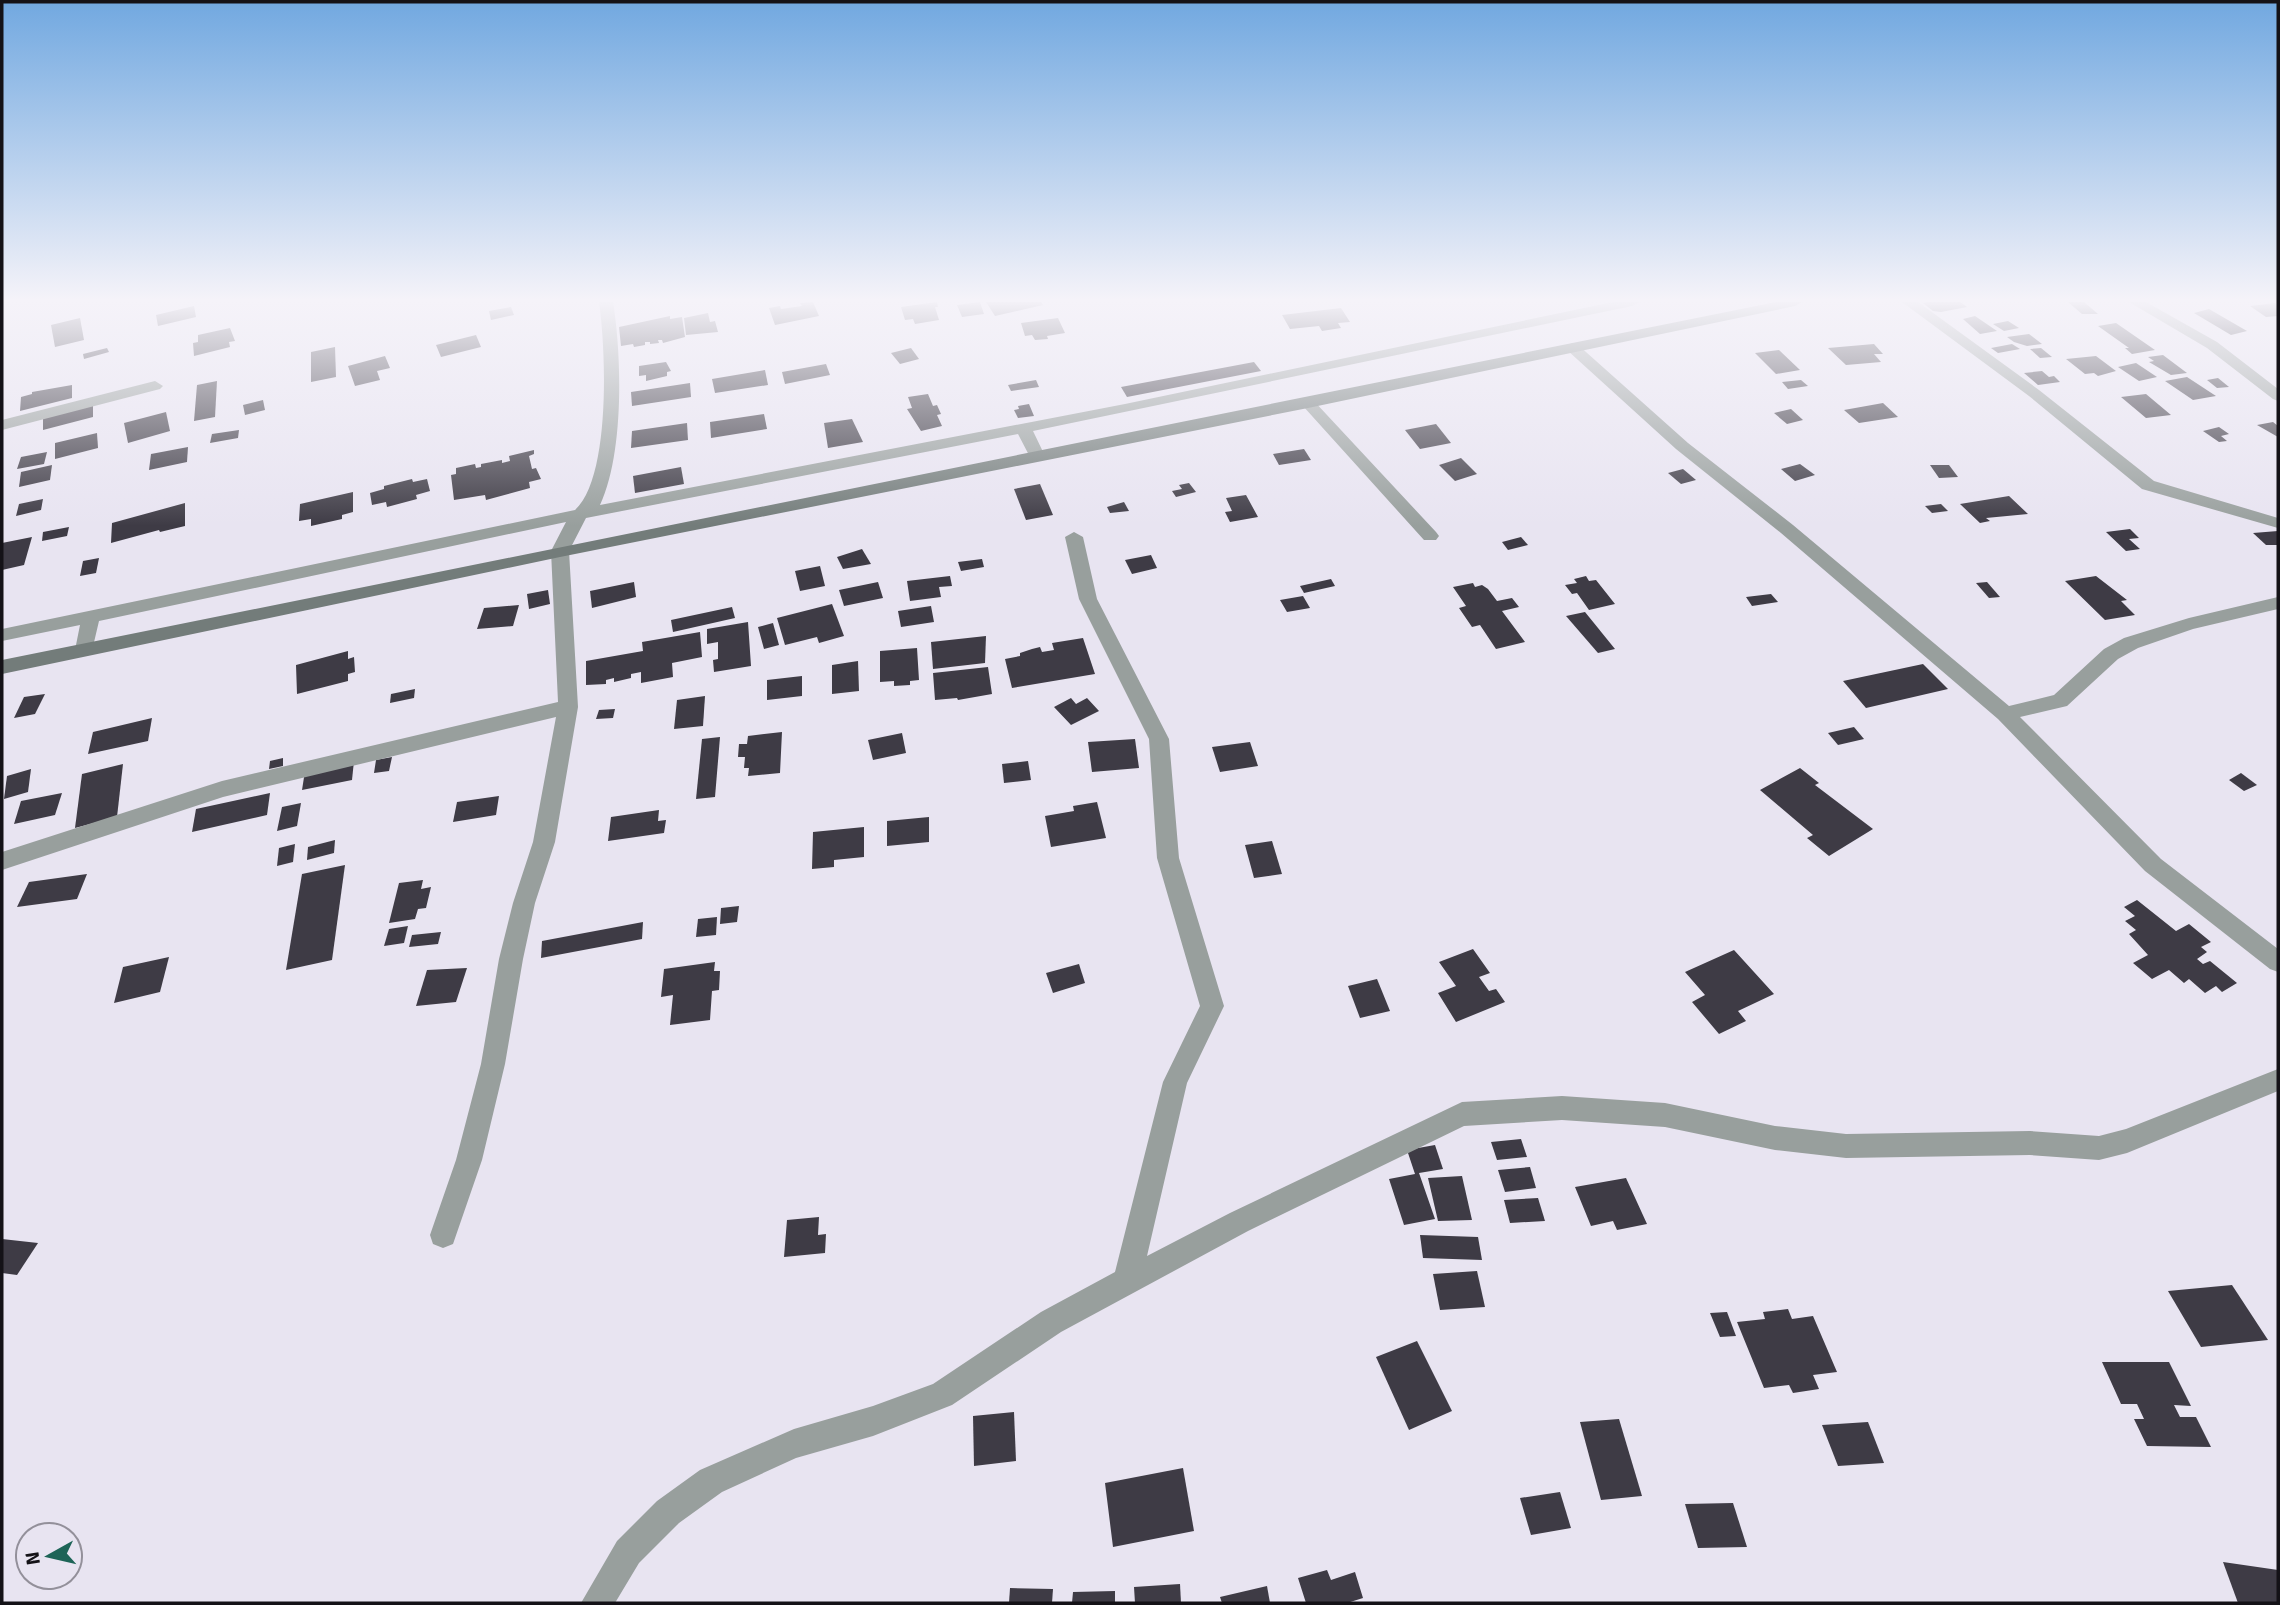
<svg xmlns="http://www.w3.org/2000/svg" width="2280" height="1605" viewBox="0 0 2280 1605" font-family="Signika,sans-serif">
	<style>
		.building { fill: #3e3b45 }
		.lines { fill: none; stroke-linecap: round; stroke-linejoin: round }
		.minor { fill: #989f9d; fill-rule: evenodd }
		.secondary { fill: #737c7a; fill-rule: evenodd }
	</style>
	<rect width="100%" height="100%" fill="#e8e4f1"/>
	<g class="building">
		<path d="M813,302L819,316L775,325L769,308L780,306L781,309L802,306L800,303Z"/>
		<path d="M937,302L938,307H935L939,320L915,324L913,319L905,320L901,307Z"/>
		<path d="M980,302L984,314L962,317L957,305Z"/>
		<path d="M986,302H1041L1043,305L995,316Z"/>
		<path d="M1928,302H1960L1967,307L1941,312L1933,311L1923,303Z"/>
		<path d="M2068,302H2084L2098,314H2082Z"/>
		<path d="M2275,303L2278,305V316L2266,317L2250,306Z"/>
		<path d="M194,306L196,317L158,326L156,315Z"/>
		<path d="M511,307L514,315L491,320L489,311Z"/>
		<path d="M1341,308L1350,322L1338,323L1341,328L1322,331L1319,326L1290,329L1282,315Z"/>
		<path d="M2209,309L2247,331L2231,335L2194,313Z"/>
		<path d="M708,313L710,322L715,321L718,332L686,335L684,318Z"/>
		<path d="M670,316V319L682,317L685,337L663,343L662,340H658L659,343L650,344V342H645V345L634,347L633,344L621,346L619,327Z"/>
		<path d="M1975,316L1997,331L1980,334L1963,319Z"/>
		<path d="M80,318L84,340L55,347L51,325Z"/>
		<path d="M1058,318L1065,333L1047,336L1048,339L1035,340L1032,335L1025,336L1021,323Z"/>
		<path d="M2008,321L2019,328L2004,331L1993,324Z"/>
		<path d="M2116,323L2155,350L2132,354L2125,348H2129L2098,326Z"/>
		<path d="M230,328L235,341L229,342L230,347L194,356L193,343L198,342V335Z"/>
		<path d="M2029,334L2042,344L2027,346L2014,342L2007,337Z"/>
		<path d="M476,335L481,347L441,357L436,345Z"/>
		<path d="M1874,344L1883,354H1874L1881,362L1846,365L1828,348Z"/>
		<path d="M2012,344L2020,349L1998,353L1991,348Z"/>
		<path d="M335,347L336,377L311,382V352Z"/>
		<path d="M107,348L109,352L84,359L83,354Z"/>
		<path d="M911,348L919,359L900,364L891,353Z"/>
		<path d="M2041,348L2052,357L2040,358L2030,349Z"/>
		<path d="M1779,350L1800,370L1776,374L1755,353Z"/>
		<path d="M2163,355L2187,373L2171,375L2149,362L2154,361L2148,357Z"/>
		<path d="M385,356L390,368L377,371L380,380L355,386L348,366Z"/>
		<path d="M2096,356L2116,371L2098,376L2094,373L2085,374L2066,359Z"/>
		<path d="M666,362L671,371L667,372V376L646,381V375L639,376V366Z"/>
		<path d="M1254,362L1261,371L1127,397L1121,387Z"/>
		<path d="M2136,363L2157,377L2139,381L2118,367Z"/>
		<path d="M826,364L830,375L785,384L782,372Z"/>
		<path d="M765,370L768,385L715,393L712,379Z"/>
		<path d="M2042,371L2049,377L2054,376L2060,382L2038,385L2024,373Z"/>
		<path d="M2187,377L2216,396L2193,400L2165,381Z"/>
		<path d="M2218,378L2229,387L2217,388L2207,380Z"/>
		<path d="M1036,380L1039,387L1011,391L1008,385Z"/>
		<path d="M1801,380L1808,386L1788,389L1782,382Z"/>
		<path d="M217,381L215,417L194,421L197,385Z"/>
		<path d="M690,383L691,397L632,406L631,392Z"/>
		<path d="M72,385V398L20,411L21,397L32,394V392Z"/>
		<path d="M928,394L933,406L937,405L941,414L937,415L942,426L921,431L907,409L912,408L908,397Z"/>
		<path d="M2146,394L2171,415L2146,418L2121,397Z"/>
		<path d="M263,400L265,410L245,415L243,405Z"/>
		<path d="M1883,403L1898,417L1859,423L1844,410Z"/>
		<path d="M1029,404L1034,416L1018,418L1014,410L1019,409L1018,406Z"/>
		<path d="M93,405V417L43,430V417Z"/>
		<path d="M1791,409L1803,420L1787,424L1774,413Z"/>
		<path d="M166,412L170,431L128,443L124,423Z"/>
		<path d="M764,414L767,429L711,438L710,422Z"/>
		<path d="M852,419L863,442L828,448L824,423Z"/>
		<path d="M2273,422L2278,426V437L2257,425Z"/>
		<path d="M687,423L688,440L631,448L632,431Z"/>
		<path d="M1436,424L1451,443L1420,449L1405,430Z"/>
		<path d="M2219,427L2229,434L2221,436L2227,441L2219,442L2203,431Z"/>
		<path d="M239,430L238,438L210,443L212,434Z"/>
		<path d="M97,433L98,448L55,459V443Z"/>
		<path d="M188,447L187,462L149,470L151,454Z"/>
		<path d="M1304,449L1311,460L1279,465L1273,454Z"/>
		<path d="M534,450V454L529,456L532,469L536,468L541,479L529,482L530,488L486,500L485,495L454,500L451,475L456,474V468L475,464L476,468L481,467V464L502,460V463L510,461L509,456Z"/>
		<path d="M47,452L44,464L17,469L21,457Z"/>
		<path d="M1461,458L1477,474L1455,481L1439,465Z"/>
		<path d="M1800,464L1815,475L1795,481L1781,469Z"/>
		<path d="M52,465L50,480L19,487L21,472Z"/>
		<path d="M1930,465H1949L1958,477L1939,478Z"/>
		<path d="M681,467L684,484L635,493L633,476Z"/>
		<path d="M1683,469L1696,480L1681,484L1668,473Z"/>
		<path d="M412,479L413,482L427,479L430,491L416,495L417,499L387,507L386,502L372,505L370,493L384,489V486Z"/>
		<path d="M1189,483L1196,492L1176,497L1172,491L1182,489L1179,485Z"/>
		<path d="M1040,484L1053,515L1026,520L1014,489Z"/>
		<path d="M353,492V512L342,515V519L311,526V519L299,521L300,504Z"/>
		<path d="M1246,495L1258,517L1230,522L1225,512L1232,511L1226,498Z"/>
		<path d="M2009,496L2028,514L1986,518L1990,521L1980,523L1960,504Z"/>
		<path d="M43,499L41,510L16,516L19,504Z"/>
		<path d="M1124,502L1129,511L1110,513L1107,507Z"/>
		<path d="M185,503V526L160,532L159,530L111,543L112,523Z"/>
		<path d="M1941,504L1948,511L1932,513L1925,506Z"/>
		<path d="M69,527L67,536L42,541L43,532Z"/>
		<path d="M2130,529L2139,538L2129,539L2140,549L2126,551L2106,532Z"/>
		<path d="M2278,531V545H2266L2253,533Z"/>
		<path d="M32,537L24,565L2,570V543Z"/>
		<path d="M1521,537L1528,545L1508,550L1502,542Z"/>
		<path d="M862,549L871,564L843,569L837,557Z"/>
		<path d="M1151,555L1157,568L1132,574L1125,560Z"/>
		<path d="M99,558L96,573L80,576L83,561Z"/>
		<path d="M982,559L984,567L961,571L958,562Z"/>
		<path d="M820,566L825,586L800,591L795,571Z"/>
		<path d="M950,576L952,586L939,587L941,597L910,601L907,581Z"/>
		<path d="M1586,576L1589,581L1596,580L1615,604L1589,610L1577,593L1572,594L1565,585L1577,583L1574,579Z"/>
		<path d="M2096,576L2127,600L2121,601L2135,615L2105,620L2065,581Z"/>
		<path d="M1331,579L1335,586L1304,593L1300,586Z"/>
		<path d="M634,582L636,597L592,608L590,591Z"/>
		<path d="M878,582L883,598L844,606L839,590Z"/>
		<path d="M1987,582L2000,597L1989,598L1976,583Z"/>
		<path d="M1473,583L1475,587L1482,585L1488,589L1497,601L1512,598L1519,607L1502,611L1525,642L1496,649L1480,625L1472,627L1459,608L1466,606L1453,587Z"/>
		<path d="M548,590L550,604L529,609L527,594Z"/>
		<path d="M1771,594L1778,602L1752,606L1746,597Z"/>
		<path d="M1303,596L1310,608L1287,612L1280,600Z"/>
		<path d="M832,604L844,636L819,643L817,637L785,645L777,618Z"/>
		<path d="M519,605L513,626L477,629L484,608Z"/>
		<path d="M931,606L934,622L901,627L898,611Z"/>
		<path d="M732,607L735,618L673,632L671,620Z"/>
		<path d="M1585,612L1615,649L1598,653L1566,616Z"/>
		<path d="M748,622L751,666L714,672L713,660L718,659V642L707,644V629Z"/>
		<path d="M773,623L779,645L764,649L758,627Z"/>
		<path d="M700,632L702,657L672,663L673,677L641,683V672L631,674V678L614,682V678L606,680V684L586,685V661L643,651L642,642Z"/>
		<path d="M986,636L985,663L933,669L931,642Z"/>
		<path d="M1083,638L1095,674L1012,688L1005,659L1020,656V653L1032,649L1040,647L1042,652L1054,650L1052,643Z"/>
		<path d="M917,648L919,680L910,681V685L894,686V681L880,682V651Z"/>
		<path d="M348,651V659L354,657L355,672L348,674V681L297,694L296,665Z"/>
		<path d="M858,661L859,691L832,694V665Z"/>
		<path d="M1923,664L1948,689L1866,708L1843,681Z"/>
		<path d="M988,667L992,694L958,700L957,698L935,700L933,673Z"/>
		<path d="M802,676V696L767,700V680Z"/>
		<path d="M415,689L414,698L390,703L391,694Z"/>
		<path d="M45,694L35,714L14,718L24,697Z"/>
		<path d="M705,696L703,726L674,729L677,700Z"/>
		<path d="M1071,698L1076,704L1087,698L1099,711L1071,725L1054,707Z"/>
		<path d="M615,709L613,718L596,719L599,710Z"/>
		<path d="M152,718L148,741L88,754L93,732Z"/>
		<path d="M1854,727L1864,739L1838,745L1828,733Z"/>
		<path d="M782,732L780,773L748,776L749,768H744L745,757H738L739,744H747L748,736Z"/>
		<path d="M902,733L906,753L873,760L868,740Z"/>
		<path d="M720,737L715,797L696,799L702,739Z"/>
		<path d="M1135,739L1139,768L1092,772L1088,742Z"/>
		<path d="M1250,742L1258,766L1220,772L1212,747Z"/>
		<path d="M392,757L389,771L374,773L376,760Z"/>
		<path d="M283,758V766L269,769L270,761Z"/>
		<path d="M354,761L352,780L302,790L305,771Z"/>
		<path d="M1028,761L1031,780L1004,783L1002,764Z"/>
		<path d="M123,764L117,817L75,828L82,774Z"/>
		<path d="M1800,768L1819,783L1815,785L1873,829L1829,856L1807,838L1813,835L1760,790Z"/>
		<path d="M31,769L28,792L4,799L7,776Z"/>
		<path d="M2241,773L2257,785L2244,791L2229,780Z"/>
		<path d="M62,793L55,815L14,824L21,801Z"/>
		<path d="M270,793L267,815L192,832L196,809Z"/>
		<path d="M499,796L496,815L453,822L457,802Z"/>
		<path d="M1097,802L1106,838L1051,847L1045,816L1074,811L1073,806Z"/>
		<path d="M301,803L297,826L277,831L282,807Z"/>
		<path d="M659,810L658,821L666,820L664,833L608,841L611,817Z"/>
		<path d="M929,817V842L887,846V821Z"/>
		<path d="M864,827V857L834,860V867L812,869L813,832Z"/>
		<path d="M335,840L334,853L307,860L308,847Z"/>
		<path d="M1272,841L1282,874L1254,878L1245,845Z"/>
		<path d="M295,844L293,862L277,866L279,848Z"/>
		<path d="M345,865L332,960L286,970L302,874Z"/>
		<path d="M87,874L77,899L17,907L29,882Z"/>
		<path d="M423,880L421,889L431,887L426,908L418,909L415,919L389,923L399,883Z"/>
		<path d="M2137,900L2176,931L2189,924L2211,942L2201,947L2207,952L2197,959L2203,964L2210,961L2237,983L2222,992L2216,986L2205,993L2189,979L2184,983L2169,970L2152,979L2133,963L2148,955L2129,934L2136,930L2125,921L2135,916L2124,907Z"/>
		<path d="M739,906L737,922L720,924L721,908Z"/>
		<path d="M717,917L716,935L696,937L698,919Z"/>
		<path d="M643,922L642,939L541,958L542,941Z"/>
		<path d="M408,926L404,943L384,946L389,929Z"/>
		<path d="M441,932L438,944L409,947L412,935Z"/>
		<path d="M1473,949L1490,973L1479,977L1489,991L1496,989L1505,1002L1456,1022L1438,993L1456,986L1439,962Z"/>
		<path d="M1734,950L1774,994L1738,1011L1746,1021L1719,1034L1692,1002L1705,995L1685,972Z"/>
		<path d="M169,957L160,992L114,1003L123,967Z"/>
		<path d="M715,962L714,971H720L719,990L712,991L710,1020L670,1025L673,995L661,997L664,969Z"/>
		<path d="M1079,964L1085,983L1053,993L1046,973Z"/>
		<path d="M467,968L456,1002L416,1006L427,970Z"/>
		<path d="M1377,979L1390,1011L1360,1018L1348,986Z"/>
		<path d="M1521,1139L1527,1157L1497,1160L1491,1142Z"/>
		<path d="M1435,1145L1443,1169L1419,1173L1435,1219L1404,1225L1389,1179L1415,1174L1407,1150Z"/>
		<path d="M1530,1167L1536,1188L1505,1192L1498,1170Z"/>
		<path d="M1462,1176L1472,1220L1438,1221L1428,1178Z"/>
		<path d="M1626,1178L1647,1224L1617,1230L1613,1221L1591,1226L1575,1187Z"/>
		<path d="M1538,1198L1545,1221L1510,1223L1504,1200Z"/>
		<path d="M819,1217L818,1235L826,1234L825,1253L784,1257L787,1220Z"/>
		<path d="M1420,1235L1478,1237L1482,1260L1423,1258Z"/>
		<path d="M2,1239L38,1243L17,1275L2,1273Z"/>
		<path d="M1477,1271L1485,1307L1440,1310L1433,1274Z"/>
		<path d="M2232,1285L2268,1340L2201,1347L2168,1291Z"/>
		<path d="M1788,1309L1792,1319L1813,1316L1837,1372L1813,1375L1819,1389L1793,1393L1789,1385L1764,1388L1737,1322L1765,1319L1763,1312Z"/>
		<path d="M1727,1312L1736,1336L1720,1337L1710,1313Z"/>
		<path d="M1417,1341L1452,1411L1409,1430L1376,1357Z"/>
		<path d="M2102,1362H2169L2191,1406L2174,1405L2180,1417H2196L2211,1447L2147,1446L2134,1419H2144L2137,1404H2121Z"/>
		<path d="M1014,1412L1016,1461L974,1466L973,1416Z"/>
		<path d="M1619,1419L1642,1496L1601,1500L1580,1422Z"/>
		<path d="M1868,1422L1884,1463L1838,1466L1822,1425Z"/>
		<path d="M1183,1468L1194,1531L1113,1547L1105,1483Z"/>
		<path d="M1560,1492L1571,1528L1531,1535L1520,1498Z"/>
		<path d="M1733,1503L1747,1547L1698,1548L1685,1504Z"/>
		<path d="M2223,1562L2278,1570V1603H2238Z"/>
		<path d="M1327,1570L1331,1580L1355,1572L1363,1598L1347,1603H1306L1298,1578Z"/>
		<path d="M1180,1584L1181,1603H1135L1134,1587Z"/>
		<path d="M1267,1586L1270,1603H1222L1220,1597Z"/>
		<path d="M1010,1588L1053,1589L1052,1603H1009Z"/>
		<path d="M1115,1591V1603H1072L1073,1592Z"/>
	</g>
	<g class="lines">
		<g class="minor">
			<path d="M599,302H613C622,357 624,454 600,505L1125,404L1613,302H1639L1632,306L1033,431L1045,456L1037,461L1031,459L1018,434L586,518L569,551L578,707L555,842L535,903L523,959L505,1064L482,1160L453,1244L443,1248L433,1244L430,1235L456,1160L481,1064L499,959L513,903L533,842L556,717L223,797L2,870V852L222,781L558,702L551,551L566,522L99,621L91,655H77L75,650L80,625L2,641V629L575,510C611,477 606,349 599,302Z"/>
			<path d="M1902,302H1918L2039,390L2154,481L2278,518V528L2142,489L2029,396Z"/>
			<path d="M2129,302H2146L2217,342L2278,389V401L2273,399L2207,348Z"/>
			<path d="M1572,343L1577,344L1688,443L1793,525L2009,706L2054,695L2104,649L2124,638L2189,618L2278,597V609L2193,629L2138,648L2118,659L2067,706L2020,717L2161,859L2278,949V972L2270,969L2145,871L1998,719L1781,533L1676,449L1567,350L1565,347Z"/>
			<path d="M155,381L163,386L160,389L2,430V420Z"/>
			<path d="M1308,398L1313,400L1436,532L1439,536L1436,540H1424L1303,406L1300,403L1303,400Z"/>
			<path d="M1074,532L1083,537L1097,599L1169,739L1179,858L1224,1006L1187,1083L1147,1256L1230,1213L1462,1102L1562,1096L1665,1103L1775,1126L1846,1134L2030,1131L2099,1136L2126,1129L2278,1069V1091L2127,1153L2099,1160L2030,1155L1846,1158L1775,1150L1665,1127L1562,1120L1464,1126L1248,1231L1061,1332L952,1405L873,1436L796,1458L722,1492L679,1523L639,1563L615,1603H581L617,1541L657,1501L700,1470L794,1429L873,1406L933,1384L1041,1312L1115,1272L1163,1082L1200,1006L1157,858L1149,739L1079,599L1065,537Z"/>
		</g>
		<path class="secondary" d="M1776,302H1802L1795,306L1308,408L560,557L2,674V660Z"/>
	</g>
	<linearGradient id="sky" x2="0" y2="1"><stop stop-color="#71a8e0"/><stop offset="0.57" stop-color="#f5f3f9"/><stop offset="1" stop-color="#f5f3f9" stop-opacity="0"/></linearGradient>
	<rect width="2280" height="526" fill="url(#sky)"/>
	<rect width="2280" height="1605" fill="none" stroke="#141217" stroke-width="7"/>
	<g transform="translate(49 1556) rotate(262)"><circle r="33" fill="#e8e4f1" stroke="#93909a" stroke-width="2"/>
	<path d="M0-5L12 26L0 18L-12 26Z" fill="#1d6457"/>
	<text y="-10" font-size="19" font-weight="bold" text-anchor="middle" fill="#141217">N</text>
	</g>
</svg>
